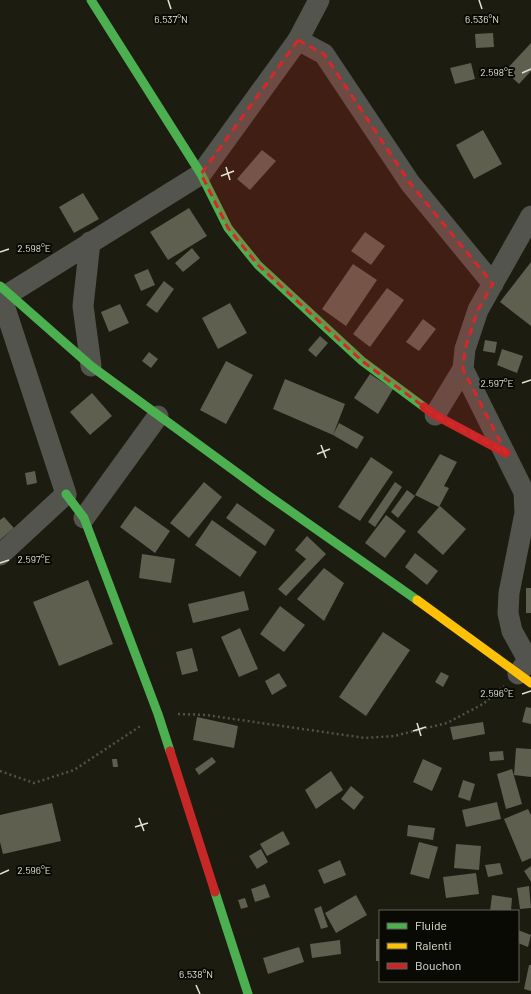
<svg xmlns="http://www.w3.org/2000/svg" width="531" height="994" viewBox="0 0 531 994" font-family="Barlow,sans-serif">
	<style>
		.building { fill: #5e5f4f }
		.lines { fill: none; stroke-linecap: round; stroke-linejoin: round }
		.path { stroke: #52524c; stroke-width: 2.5; stroke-dasharray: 2 3; stroke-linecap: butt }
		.street { stroke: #53544d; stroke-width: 21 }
		.fast { stroke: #4caf50; stroke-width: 9 }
		.slow { stroke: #ffc107; stroke-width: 9 }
		.jam { stroke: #c62828; stroke-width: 9 }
		.marked { fill: #d62828; fill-opacity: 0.2; stroke: #d62828; stroke-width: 3; stroke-dasharray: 8 5; stroke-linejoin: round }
		.ticks { fill: none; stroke: #e2e3d5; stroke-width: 1.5 }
		.ticks-label { font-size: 10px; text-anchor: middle; fill: #e2e3d5; stroke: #090a03; stroke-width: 4; stroke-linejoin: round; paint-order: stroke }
	</style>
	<rect width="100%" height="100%" fill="#1c1c10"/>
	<g class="building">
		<polygon points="493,33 494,47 476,48 475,34"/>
		<polygon points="531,43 531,71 519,84 505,71"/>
		<polygon points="471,63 475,79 455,84 450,68"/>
		<polygon points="483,130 502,164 474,179 456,145"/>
		<polygon points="262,150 276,161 250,190 237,179"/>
		<polygon points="83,193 99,219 74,233 59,207"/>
		<polygon points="189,208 207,236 168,260 150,232"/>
		<polygon points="365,232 385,246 371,265 351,251"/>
		<polygon points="192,248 200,258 183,272 175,263"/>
		<polygon points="531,262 531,326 500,302"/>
		<polygon points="353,264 377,280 346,326 322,309"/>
		<polygon points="148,269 155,285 141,291 134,275"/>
		<polygon points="164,281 174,289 157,313 146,305"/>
		<polygon points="387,288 404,300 370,347 353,334"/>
		<polygon points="230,303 247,333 218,349 202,318"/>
		<polygon points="120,304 129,323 109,332 101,312"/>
		<polygon points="423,319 436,329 419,351 406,342"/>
		<polygon points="320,336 328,343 316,357 308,350"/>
		<polygon points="485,340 497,342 495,353 483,351"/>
		<polygon points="502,349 523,356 517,373 497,365"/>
		<polygon points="149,352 158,359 151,368 142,361"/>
		<polygon points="226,361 253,375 226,424 200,410"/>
		<polygon points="370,374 393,389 378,414 354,398"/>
		<polygon points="285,379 345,404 333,435 339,423 364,437 357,449 333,435 273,409"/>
		<polygon points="92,393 112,416 90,435 70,412"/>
		<polygon points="440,454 457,462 444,486 449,488 439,507 440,506 466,529 443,555 417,532 439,507 415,495"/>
		<polygon points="371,457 393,472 360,521 338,507"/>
		<polygon points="35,471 37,483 27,485 25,473"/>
		<polygon points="204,482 222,497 189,538 170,523"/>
		<polygon points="395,482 402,487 375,527 368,522"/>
		<polygon points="407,490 415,496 398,518 391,512"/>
		<polygon points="237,503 275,530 265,546 226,518"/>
		<polygon points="135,506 170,531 155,553 120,527"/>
		<polygon points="386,515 406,531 385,558 365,543"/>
		<polygon points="4,517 14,528 0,540 0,520"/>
		<polygon points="212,520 257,552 240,577 195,545"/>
		<polygon points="307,536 326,554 286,596 278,589 306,559 295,550"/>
		<polygon points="415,553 438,571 427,585 405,567"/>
		<polygon points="142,554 175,559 171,583 139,578"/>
		<polygon points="324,568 344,583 324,621 297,599"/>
		<polygon points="88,580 113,644 59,666 33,602"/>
		<rect x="526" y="588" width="5" height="25"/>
		<polygon points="244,591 249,610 193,623 188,604"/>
		<polygon points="280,606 305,625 284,652 260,634"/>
		<polygon points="240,628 258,669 239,677 221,637"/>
		<polygon points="383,632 410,650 366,716 339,697"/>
		<polygon points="192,648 198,671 182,675 176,652"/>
		<polygon points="441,672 449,676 443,687 435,682"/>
		<polygon points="279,673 287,686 272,695 265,681"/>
		<polygon points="526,707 531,708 531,724 522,722"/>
		<polygon points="197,717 238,726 234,748 193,740"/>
		<polygon points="483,722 485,734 453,740 450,727"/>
		<polygon points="516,748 531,749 531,777 514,775"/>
		<polygon points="503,751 504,760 490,761 489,752"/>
		<polygon points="212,757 216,762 199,775 195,769"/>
		<polygon points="112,759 117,759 118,767 113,767"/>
		<polygon points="423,759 442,768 432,791 413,782"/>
		<polygon points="512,769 522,804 506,809 497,774"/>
		<polygon points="331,771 343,790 316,809 305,790"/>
		<polygon points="463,780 475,784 470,801 458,797"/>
		<polygon points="351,786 364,797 354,810 341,799"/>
		<polygon points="497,802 501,819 466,827 462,810"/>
		<polygon points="52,803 61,841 3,854 0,842 0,815"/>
		<polygon points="528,809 531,815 531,858 522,862 504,819"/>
		<polygon points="408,825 435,828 433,840 407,836"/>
		<polygon points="283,831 290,844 267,856 260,844"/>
		<polygon points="419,842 438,847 429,879 410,874"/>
		<polygon points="456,844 481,846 479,870 454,868"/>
		<polygon points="261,849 268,862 257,869 249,856"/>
		<polygon points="340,860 346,875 324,884 318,870"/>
		<polygon points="500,863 503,874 488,877 485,865"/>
		<polygon points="531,866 531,882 524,871"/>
		<polygon points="476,873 479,894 446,898 443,877"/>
		<polygon points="265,884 270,897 255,902 251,889"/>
		<polygon points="529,886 531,908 520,909 517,888"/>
		<polygon points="356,895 367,915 336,933 325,913"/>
		<polygon points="492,895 512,898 511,911 490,911"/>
		<polygon points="245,898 248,907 241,909 238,900"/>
		<polygon points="321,906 328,927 321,929 314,909"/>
		<polygon points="518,930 531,935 528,947 518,943"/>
		<rect x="376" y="939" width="4" height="22"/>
		<polygon points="340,940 341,954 312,958 310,944"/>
		<polygon points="299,947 304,962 268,974 263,958"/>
		<polygon points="529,965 531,965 531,991 524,989"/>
	</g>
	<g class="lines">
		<g class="path">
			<polyline points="178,714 206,715 365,738 394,736 447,723 483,704 504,686"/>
			<polyline points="0,771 34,783 74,770 142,725"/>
		</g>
		<g class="street">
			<polyline points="298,40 324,54 410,183 493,284"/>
			<polyline points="90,242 83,306 91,366"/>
			<polyline points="0,293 66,494 0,555"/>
			<polyline points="10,293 201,174 298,40 319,0"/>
			<polyline points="435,415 463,369"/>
			<polyline points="84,518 158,416"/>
			<polyline points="518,674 528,660 512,631 508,613 509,593 525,513 524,492 463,369 465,349 478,310 531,216"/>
		</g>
		<g class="fast">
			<polyline points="91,0 201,174 228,228 258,265 362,361 424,407"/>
			<polyline points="0,286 91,366 266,494 417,600"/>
			<polyline points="66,494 84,518 158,714 170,751"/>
			<polyline points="215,892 248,994"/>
		</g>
		<polyline class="slow" points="417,600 531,683"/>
		<g class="jam">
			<polyline points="424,407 435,415 506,453"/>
			<polyline points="170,751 215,892"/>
		</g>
	</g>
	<path class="marked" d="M298,40L324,54L410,183L493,284L478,310L465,349L463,369L506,453L435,415L362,361L258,265L228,228L201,174Z"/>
	<path class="ticks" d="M168,0L171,9M479,0L482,9M522,73L531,69M226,167L230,180M221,176L234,171M0,252L9,249M522,383L531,380M321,445L326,458M317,454L330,449M0,563L9,560M522,694L531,691M417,723L421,736M413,731L426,727M139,818L144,831M135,827L148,823M0,874L9,870M196,985L200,994"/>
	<g class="ticks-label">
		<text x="171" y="23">6.537°N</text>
		<text x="482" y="23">6.536°N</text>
		<text x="497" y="76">2.598°E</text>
		<text x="34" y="252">2.598°E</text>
		<text x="497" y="387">2.597°E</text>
		<text x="34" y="563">2.597°E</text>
		<text x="497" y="697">2.596°E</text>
		<text x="34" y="874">2.596°E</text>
		<text x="196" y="978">6.538°N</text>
	</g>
	<rect x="379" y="910" width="140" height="72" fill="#090a03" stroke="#606157"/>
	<rect x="387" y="923" width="20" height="6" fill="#4caf50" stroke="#606157"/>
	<text x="415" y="930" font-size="12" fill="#e2e3d5">Fluide</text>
	<rect x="387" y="943" width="20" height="6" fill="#ffc107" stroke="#606157"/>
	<text x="415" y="950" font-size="12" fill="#e2e3d5">Ralenti</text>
	<rect x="387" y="963" width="20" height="6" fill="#c62828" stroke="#606157"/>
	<text x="415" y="970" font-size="12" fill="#e2e3d5">Bouchon</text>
</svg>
